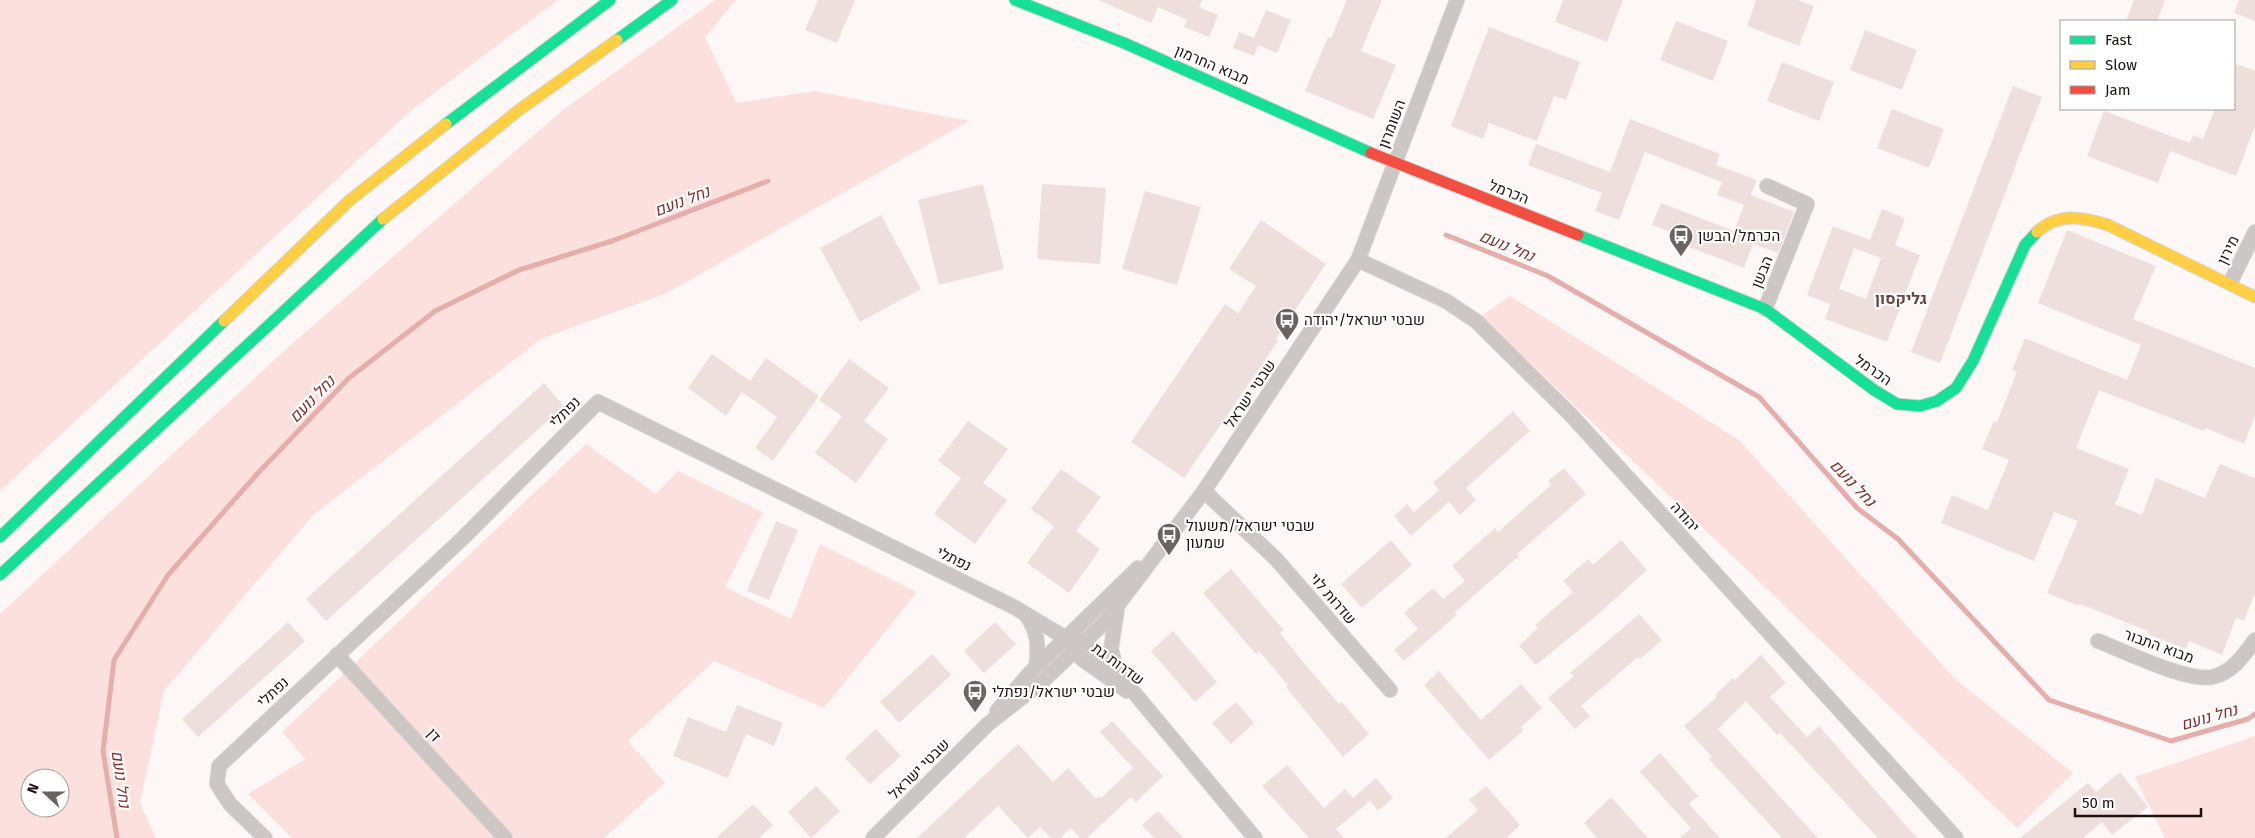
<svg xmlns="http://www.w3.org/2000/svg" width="2255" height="838" viewBox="0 0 2255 838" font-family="'Fira Sans',Heebo,sans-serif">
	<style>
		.green { fill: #fce0dd; fill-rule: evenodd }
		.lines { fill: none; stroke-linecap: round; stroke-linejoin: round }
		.stream { stroke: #e6aeaa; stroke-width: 5 }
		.building { fill: #eedfdd; fill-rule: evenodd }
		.street-casing { stroke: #d8d4d3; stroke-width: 16 }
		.fast-casing { stroke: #d8d4d3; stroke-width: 13 }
		.slow-casing { stroke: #d8d4d3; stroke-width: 13 }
		.jam-casing { stroke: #d8d4d3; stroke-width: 13 }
		.street { stroke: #ccc6c5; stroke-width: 14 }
		.fast { stroke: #16e098; stroke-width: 11 }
		.slow { stroke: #ffcf43; stroke-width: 11 }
		.jam { stroke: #f24e42; stroke-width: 11 }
		.labels { text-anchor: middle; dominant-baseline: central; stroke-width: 4.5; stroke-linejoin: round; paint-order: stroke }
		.street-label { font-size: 15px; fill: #1e110f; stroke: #fff }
		.poi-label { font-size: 15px; fill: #1e110f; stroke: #fff; text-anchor: start }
		.water-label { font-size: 16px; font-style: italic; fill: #872c2a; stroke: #fff }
		.neighbourhood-label { font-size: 16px; font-weight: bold; fill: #664542; stroke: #fff }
	</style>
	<rect width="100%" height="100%" fill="#fdf8f7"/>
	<g class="green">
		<polygon points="0,0 558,0 413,109 0,491"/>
		<path d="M715,0H736L705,37L736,103L815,91L969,121L667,293L541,339L313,515L164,691L140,803L156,838H0V614L286,349L563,110ZM30,778H60V808H30Z"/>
		<polygon points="1510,296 1739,440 1955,679 2073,773 2017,828 1481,316"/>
		<polygon points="586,444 656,494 678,471 763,512 725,587 791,619 820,544 917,592 824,708 714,661 628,741 665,783 604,838 292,838 248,794 305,759 282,732"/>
		<polygon points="2255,736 2255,838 2165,838 2135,777"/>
	</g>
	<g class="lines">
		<g class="stream">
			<polyline points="1446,235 1548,276 1759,397 1857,508 1898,539 2049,700 2171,741 2248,719 2255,714"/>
			<polyline points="117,838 103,751 114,660 168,575 257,474 349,378 435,311 519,270 612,241 768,181"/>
		</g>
	</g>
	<g class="building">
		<polygon points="818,0 855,0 837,43 805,30"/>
		<polygon points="1098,0 1202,0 1199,7 1218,15 1209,37 1184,27 1187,20 1158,7 1151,23"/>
		<polygon points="1347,0 1382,0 1361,51 1396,65 1373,119 1305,91 1328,37 1331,38"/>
		<polygon points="1563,0 1623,0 1607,42 1555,22"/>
		<polygon points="1756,0 1798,0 1814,6 1799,46 1747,26"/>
		<polygon points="2134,0 2165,0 2157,21 2126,21"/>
		<polygon points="2239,0 2255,0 2255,21 2234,13"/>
		<polygon points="1266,10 1291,20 1277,53 1258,45 1254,56 1233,48 1239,32 1254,38"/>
		<polygon points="1676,21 1728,41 1713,81 1660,60"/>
		<polygon points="1489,27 1580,62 1566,100 1554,96 1537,141 1489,123 1483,139 1451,126"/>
		<polygon points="1865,30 1917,50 1902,90 1850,70"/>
		<polygon points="1782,62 1834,82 1819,121 1767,101"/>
		<polygon points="2234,63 2255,71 2255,126 2236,176 2170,151 2158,183 2087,156 2104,111 2190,143 2193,135 2203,139 2215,109 2234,109"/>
		<polygon points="2013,86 2042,97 1940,363 1911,352"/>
		<polygon points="1892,109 1944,129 1929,168 1877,148"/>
		<polygon points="1630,119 1720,154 1716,165 1757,180 1751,195 1794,212 1778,253 1753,244 1744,268 1684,245 1687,238 1652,225 1661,203 1734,231 1744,205 1717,195 1722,182 1645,152 1619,220 1595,211 1602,193 1528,165 1536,144 1610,172"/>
		<polygon points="983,184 1004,269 939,285 918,200"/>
		<polygon points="1042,184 1106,188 1100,264 1037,259"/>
		<polygon points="1145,191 1201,207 1177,285 1122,269"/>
		<path d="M1882,209L1905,218L1895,245L1920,255L1887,342L1825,319L1830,304L1807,295L1833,226L1870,240ZM1854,248L1881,258L1866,299L1839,289Z"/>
		<polygon points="881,215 921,289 860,322 820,248"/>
		<polygon points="1261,220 1326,264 1276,339 1278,341 1184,478 1131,442 1225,304 1238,313 1256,286 1229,269"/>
		<polygon points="2067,230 2156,266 2133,319 2255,368 2255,415 2244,444 2205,428 2204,431 2099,390 2076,448 2129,469 2115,504 2142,515 2156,478 2205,498 2220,464 2255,478 2255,593 2244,621 2236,618 2222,655 2189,641 2186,649 2147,634 2148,631 2080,604 2079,606 2047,593 2078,521 2054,512 2034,561 1941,523 1952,495 1988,510 2009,460 1982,449 1994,421 1997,422 2017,372 2012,370 2025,338 2127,380 2141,345 2038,303"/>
		<polygon points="712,354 750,381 766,358 819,396 773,461 755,448 777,417 742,392 726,416 688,388"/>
		<polygon points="849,359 889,388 864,421 888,439 856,483 815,453 842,416 819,400"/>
		<polygon points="544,383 564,406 326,621 306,599"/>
		<polygon points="1513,411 1530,431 1466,488 1476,500 1460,515 1449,502 1411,536 1394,516 1407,504 1414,512 1439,490 1433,483"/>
		<polygon points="968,421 1008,449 983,483 1007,500 975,544 934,514 961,478 938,461"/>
		<polygon points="1564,468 1586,494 1517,554 1519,556 1454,613 1457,615 1404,661 1394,650 1418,629 1404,613 1433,588 1443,599 1465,581 1452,566 1495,528 1498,532 1551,485 1548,481"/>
		<polygon points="1061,469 1101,497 1076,531 1100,549 1069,593 1027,563 1054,526 1031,509"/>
		<polygon points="776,521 798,530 769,600 747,591"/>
		<polygon points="1391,540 1412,565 1362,608 1341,584"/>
		<polygon points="1621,540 1647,570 1595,617 1536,665 1519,646 1538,628 1535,625 1573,592 1563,581 1588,559 1593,565"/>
		<polygon points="1231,569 1284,630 1280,633 1304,663 1339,704 1342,702 1369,734 1343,757 1286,687 1288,685 1259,651 1256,654 1203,593"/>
		<polygon points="1639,614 1662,640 1640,659 1638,657 1581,706 1590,716 1575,729 1548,698 1574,676 1570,673"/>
		<polygon points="288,622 305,641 198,737 182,719"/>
		<polygon points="995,622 1016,644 984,673 964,651"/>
		<polygon points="1173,631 1217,682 1195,702 1151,651"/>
		<polygon points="932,654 951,675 899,723 880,702"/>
		<polygon points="1761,655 1786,683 1770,697 1807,737 1819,726 1917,838 1878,838 1780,733 1777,735 1746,701 1718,729 1818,838 1782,838 1709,759 1712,757 1684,726 1717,697 1715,695 1733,678 1735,680"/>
		<polygon points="1439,671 1481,720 1521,684 1542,708 1521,727 1523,731 1489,760 1424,685"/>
		<polygon points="1236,702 1254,723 1231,744 1212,723"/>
		<polygon points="737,705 783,723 774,746 746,734 728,778 673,756 688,717 726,732"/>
		<polygon points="1112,721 1163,776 1136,802 1131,797 1087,838 1080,838 1071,828 1060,838 1051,838 1040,827 1028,838 998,806 964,838 917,838 1018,744 1053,782 1068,768 1096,799 1099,796 1101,798 1133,768 1100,732"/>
		<polygon points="876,729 901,756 870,784 845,758"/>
		<polygon points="1660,753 1698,796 1689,804 1720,838 1680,838 1691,828 1640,772"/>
		<polygon points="1287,765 1324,808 1345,789 1353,798 1376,778 1393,798 1378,811 1370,801 1336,829 1344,838 1309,838 1262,786"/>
		<polygon points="2120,772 2148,807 2112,835 2102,822 2083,838 2020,838 2088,783 2096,792"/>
		<polygon points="816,786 840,811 811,838 788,812"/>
		<polygon points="1486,786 1520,825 1506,838 1446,838 1478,810 1469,800"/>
		<polygon points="1611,797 1637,826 1648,838 1597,838 1584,823"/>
		<polygon points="753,804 773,825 759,838 716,838"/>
		<polygon points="1158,811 1183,838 1154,838 1142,825"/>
	</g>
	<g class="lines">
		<defs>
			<g id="street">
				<polyline points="1358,260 1446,301 1476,321 1570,414 1956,838"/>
				<polyline points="2230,283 2255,232"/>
				<polyline points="1765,309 1807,204 1767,186"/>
				<polyline points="1204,491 1276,559 1390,690"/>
				<path d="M1026,615C1038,630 1039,649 1036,667"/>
				<path d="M2098,641C2124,651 2187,682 2212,677C2232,673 2244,655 2255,640"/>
				<polyline points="1070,645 1082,659 1127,691"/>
				<polyline points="337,655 505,838"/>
				<polyline points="1116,669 1111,649 1117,609"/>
				<polyline points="997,711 1029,674 1138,568"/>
				<polyline points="265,838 230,804 217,784 219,766 463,538 598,402 1014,607 1066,638 1085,642 1107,660 1255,838"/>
				<polyline points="873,838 988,724 1043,681 1105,622 1204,491 1358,260 1457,0"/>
			</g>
			<g id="fast">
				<polyline points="1015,0 1124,43 1371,153"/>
				<polyline points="617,40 672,0"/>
				<polyline points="446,124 610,0"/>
				<polyline points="1578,235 1765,309 1874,390 1897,404 1920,406 1937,401 1956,388 1973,361 2025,245 2037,232"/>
				<polyline points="0,537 224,321"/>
				<polyline points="0,575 383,219"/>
			</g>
			<g id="slow">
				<polyline points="383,219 519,110 617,40"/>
				<path d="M2037,232C2059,212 2082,217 2108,225L2255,297"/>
				<polyline points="224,321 350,200 446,124"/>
			</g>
			<polyline id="jam" points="1371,153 1578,235"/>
		</defs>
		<use href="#street" class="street-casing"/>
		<use href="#fast" class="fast-casing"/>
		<use href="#slow" class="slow-casing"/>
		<use href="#jam" class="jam-casing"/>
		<use href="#street" class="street"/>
		<use href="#fast" class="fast"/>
		<use href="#slow" class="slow"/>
		<use href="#jam" class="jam"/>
	</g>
	<defs>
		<symbol id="bus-pin" viewBox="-11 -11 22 30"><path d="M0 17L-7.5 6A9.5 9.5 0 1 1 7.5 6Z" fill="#6c6260" stroke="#fff"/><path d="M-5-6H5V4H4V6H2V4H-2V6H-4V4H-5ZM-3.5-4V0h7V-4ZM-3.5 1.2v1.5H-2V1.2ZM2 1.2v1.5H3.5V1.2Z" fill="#fff"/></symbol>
	</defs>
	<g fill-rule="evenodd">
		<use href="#bus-pin" x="1667" y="222" width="28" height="38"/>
		<use href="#bus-pin" x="1273" y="306" width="28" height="38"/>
		<use href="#bus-pin" x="1155" y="521" width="28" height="38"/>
		<use href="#bus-pin" x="961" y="678" width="28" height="38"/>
	</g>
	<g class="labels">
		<g class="street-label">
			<text transform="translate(1212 65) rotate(23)">מבוא החרמון</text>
			<text transform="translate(1392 124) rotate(-69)">השומרון</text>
			<text transform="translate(1509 192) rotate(21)">הכרמל</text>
			<text transform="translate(2228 250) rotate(-64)">מירון</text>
			<text transform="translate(1762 272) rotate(-68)">הבשן</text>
			<text transform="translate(1873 370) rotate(35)">הכרמל</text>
			<text transform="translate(1250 394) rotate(-56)">שבטי ישראל</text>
			<text transform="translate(565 412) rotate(-45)">נפתלי</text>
			<text transform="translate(1685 517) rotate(48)">יהודה</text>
			<text transform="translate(954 559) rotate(26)">נפתלי</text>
			<text transform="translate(1333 599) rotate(49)">שדרות לוי</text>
			<text transform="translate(2159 646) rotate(20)">מבוא התבור</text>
			<text transform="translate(1118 664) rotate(36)">שדרות גת</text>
			<text transform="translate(273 692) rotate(-43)">נפתלי</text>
			<text transform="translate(434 735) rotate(48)">דן</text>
			<text transform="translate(919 769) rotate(-45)">שבטי ישראל</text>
		</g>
		<g class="poi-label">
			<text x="1698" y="236">הכרמל/הבשן</text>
			<text x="1304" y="320">שבטי ישראל/יהודה</text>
			<text x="1186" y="526">שבטי ישראל/משעול<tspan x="1186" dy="17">שמעון</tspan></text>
			<text x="992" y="692">שבטי ישראל/נפתלי</text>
		</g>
		<g class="water-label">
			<text transform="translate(682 201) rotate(-21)">נחל נועם</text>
			<text transform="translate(1507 246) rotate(22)">נחל נועם</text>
			<text transform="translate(312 399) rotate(-46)">נחל נועם</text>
			<text transform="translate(1853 483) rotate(46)">נחל נועם</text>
			<text transform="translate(2209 717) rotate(-16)">נחל נועם</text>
			<text transform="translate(121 779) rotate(82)">נחל נועם</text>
		</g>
		<g class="neighbourhood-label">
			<text x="1901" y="298">גליקסון</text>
		</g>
	</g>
	<rect x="2060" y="20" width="175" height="90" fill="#ffffff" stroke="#a5a09f"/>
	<rect x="2070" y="36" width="25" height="8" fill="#16e098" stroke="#a5a09f"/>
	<text x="2105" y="45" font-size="15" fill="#1e110f">Fast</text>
	<rect x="2070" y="61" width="25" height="8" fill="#ffcf43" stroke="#a5a09f"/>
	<text x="2105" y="70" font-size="15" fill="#1e110f">Slow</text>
	<rect x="2070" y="86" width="25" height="8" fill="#f24e42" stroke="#a5a09f"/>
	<text x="2105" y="95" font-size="15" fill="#1e110f">Jam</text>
	<g transform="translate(45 793) rotate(291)"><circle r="24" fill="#ffffff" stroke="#a5a09f"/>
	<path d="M0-4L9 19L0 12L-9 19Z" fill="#6c6260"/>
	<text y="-8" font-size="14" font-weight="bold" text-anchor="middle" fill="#1e110f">N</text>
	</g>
	<path d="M2075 808v8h126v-8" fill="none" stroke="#1e110f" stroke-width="2.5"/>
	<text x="2082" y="808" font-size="15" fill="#1e110f" stroke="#ffffff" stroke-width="4" paint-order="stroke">50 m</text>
</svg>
